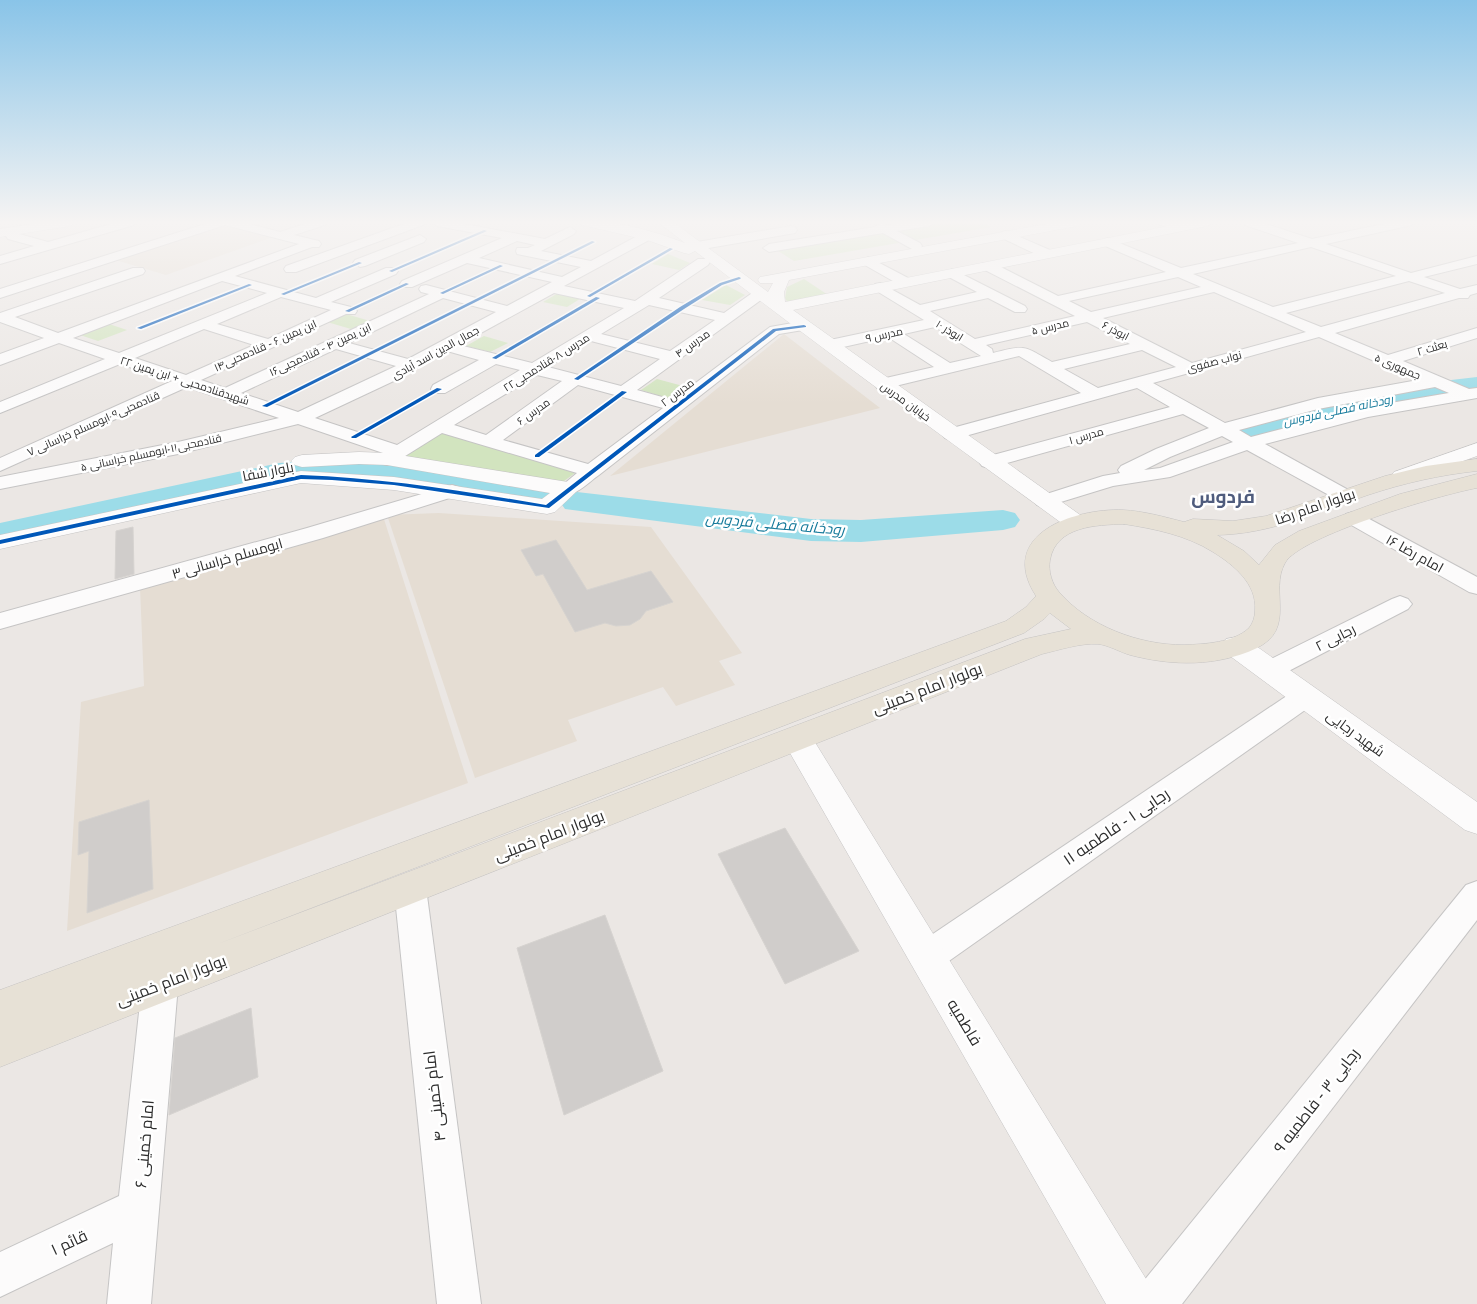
<svg xmlns="http://www.w3.org/2000/svg" width="1477" height="1304" viewBox="0 0 1477 1304" font-family="'Noto Sans',Cairo,sans-serif">
	<style>
		.education { fill: #e5ddd3 }
		.green { fill: #d2e4bf }
		.lines { fill: none; stroke-linecap: round; stroke-linejoin: round }
		.river { fill: #9cdce8; fill-rule: evenodd }
		.building { fill: #d0cdcb; stroke: #d6d3d0 }
		.street-casing { stroke: #c5c4c4; stroke-width: 2 }
		.secondary-casing { stroke: #c5c4c4; stroke-width: 1 }
		.primary-casing { stroke: #c6c4c3; stroke-width: 1 }
		.street { fill: #fcfbfb; fill-rule: evenodd }
		.secondary { fill: #fcfbfb; fill-rule: evenodd }
		.primary { fill: #e7e1d6; fill-rule: evenodd }
		.cycleway-casing { stroke: #fff; stroke-width: 3 }
		.cycleway { fill: #0057b8; fill-rule: evenodd }
		.labels { text-anchor: middle; dominant-baseline: central; stroke-width: 5; stroke-linejoin: round; paint-order: stroke }
		.far-street-label { font-size: 11px; fill: #2d2d2d; stroke: #fff }
		.far-water-label { font-size: 12px; font-style: italic; fill: #14799a; stroke: #fff }
		.street-label { font-size: 14px; fill: #2d2d2d; stroke: #fff }
		.water-label { font-size: 15px; font-style: italic; fill: #14799a; stroke: #fff }
		.near-street-label { font-size: 16px; fill: #2d2d2d; stroke: #fff }
		.district-label { font-size: 19px; font-weight: bold; fill: #4f5c7d; stroke: #fff }
	</style>
	<rect width="100%" height="100%" fill="#ebe7e4"/>
	<g class="education">
		<polygon points="221,224 273,237 166,275 112,259"/>
		<polygon points="784,334 880,408 610,476"/>
		<polygon points="439,513 651,527 742,653 719,661 735,685 676,706 663,687 568,720 577,741 475,778 387,515"/>
		<polygon points="383,516 468,783 67,931 81,702 144,686 140,587"/>
	</g>
	<g class="green">
		<polygon points="936,222 980,222 991,227 794,261 775,249"/>
		<polygon points="668,254 690,263 679,270 652,264"/>
		<polygon points="804,279 828,295 788,303 785,298 787,287"/>
		<polygon points="726,285 745,295 730,305 702,300"/>
		<polygon points="560,292 583,297 567,307 543,302"/>
		<polygon points="346,314 370,321 351,329 327,322"/>
		<polygon points="106,323 127,330 98,341 77,334"/>
		<polygon points="484,336 508,343 490,352 466,346"/>
		<polygon points="657,379 683,386 667,398 641,390"/>
		<polygon points="439,432 575,473 560,484 402,456"/>
	</g>
	<g class="lines">
		<g class="river">
			<polygon points="1477,377 1477,393 1461,394 1452,392 1449,396 1439,398 1352,414 1237,442 1226,439 1222,433 1226,427 1352,396 1439,382 1448,384 1451,380"/>
			<path d="M320,460L384,463L537,485L549,488L554,495L549,502L537,505C450,492 367,476 279,483L7,543L0,541V523L279,463Z"/>
			<polygon points="577,492 811,519 861,520 1003,510 1015,513 1020,520 1015,527 1003,530 861,542 811,541 565,509 560,502 565,495"/>
		</g>
	</g>
	<g class="building">
		<polygon points="133,527 134,574 115,579 116,531"/>
		<polygon points="556,540 587,590 651,571 673,602 646,611 640,619 630,625 616,626 605,623 575,632 543,574 536,576 521,550"/>
		<polygon points="149,800 153,889 87,913 89,851 78,855 79,822"/>
		<polygon points="785,828 859,951 785,984 718,854"/>
		<polygon points="605,915 663,1071 564,1115 517,948"/>
		<polygon points="251,1008 258,1077 169,1115 175,1038"/>
	</g>
	<g class="lines">
		<defs>
			<g id="street">
				<polygon points="118,222 136,222 134,225 0,264 0,256 34,246 8,239 6,236 8,233 12,232 48,242"/>
				<path d="M211,222H241L280,232L310,222H327L325,225L294,235L319,241L321,244L319,247H312L235,276L316,298L386,268H396L398,271L396,274L331,302L355,308L357,311L355,314H346L201,380L225,388L429,294L421,292L419,289L421,286L426,285L507,306L552,282L467,263L412,287H402L400,284L402,281L502,238L437,226L431,222H454L545,239L570,227L576,231L574,234L541,251L591,261L641,234H649L651,237L649,240L564,286L635,301L698,259H708L710,262L708,265L659,298L724,313L755,291H765L767,294L765,297L637,390L673,400L770,327L804,321L809,323L812,326L809,329L779,334L599,475C587,483 577,497 561,493L558,489L577,473L442,433L394,463L387,465L380,463L377,459L383,453L298,424L178,454L0,489V477L178,442L279,418L187,387L0,471V458L172,381L120,364L0,413V402L105,359L59,343L0,365V354L44,338L0,322V313L133,268H143L145,271L143,274L15,317L58,333L299,244L225,225L0,298V289ZM517,241L535,245L528,248H517L516,251L517,254L581,267L562,277L479,258ZM222,281L267,293L119,353L73,338ZM554,293L624,308L532,363L459,345ZM281,297L331,310L268,339L217,324ZM443,298L496,312L408,359L349,343ZM649,305L715,320L670,351L601,334ZM204,329L254,345L186,375L135,358ZM591,341L660,359L621,386L548,367ZM336,349L396,366L298,412L241,393ZM447,351L479,360L433,385L431,389L433,393H445L496,364L520,370L397,445L315,418L398,379ZM537,375L562,381L486,435L454,425ZM578,385L663,408L588,464L503,440Z"/>
				<polygon points="409,222 425,222 423,225 296,272 286,272 284,269 286,266"/>
				<polygon points="909,222 935,222 929,226 897,231 920,243 922,246 920,249 912,249 883,233 769,252 763,248 769,244 875,227 881,223 887,225"/>
				<polygon points="1158,222 1175,222 1185,227 1179,231 1160,225"/>
				<path d="M1243,222H1260L1312,239L1393,222H1414L1412,225L1326,244L1411,273L1477,256V264L1424,277L1460,289L1477,285V293L1470,295L1468,298H1459L1335,333L1388,355L1477,328V338L1403,361L1469,389L1477,388V398L1368,417L1265,444L1352,492L1355,496L1352,500L1345,502L1338,500L1247,450L1170,477L1113,486L1051,505L1044,507L1037,505L1034,501L1037,497L1103,476L1120,473L1118,470L1121,466L1156,449L1209,428L1183,414L989,468L982,466L979,462L982,458L1170,407L1137,388L951,440L945,438L942,434L945,430L1081,393L1019,356L883,389L877,388L875,384L877,380L934,367L888,337L830,350L824,348L822,345L824,342L830,340L924,320L875,290L873,287L875,284L880,283L920,305L977,292L947,276L945,273L952,269L1025,306L1027,309L1025,312H1015L988,298L930,311L975,339L1075,316L983,269L981,266L983,263H993L1058,296L1166,272L1103,245L1101,242L1107,238L1181,268L1298,243L1245,225ZM1311,247L1396,276L1273,307L1193,274ZM1178,277L1201,287L1091,312L1069,301ZM1409,281L1445,293L1321,327L1286,313ZM1214,292L1306,332L1192,363L1103,318ZM1087,322L1130,344L1052,362C1022,345 1026,345 993,353L992,349L986,345ZM935,327L981,356L950,363L904,334ZM1319,337L1418,380L1318,398L1225,423L1153,383ZM1142,350L1176,367L1098,388L1064,369ZM1435,387L1449,393L1367,407L1251,437L1239,430L1318,409ZM1222,436L1233,442L1160,468L1144,470L1170,457Z"/>
				<polygon points="791,226 795,227 797,230 795,233 697,250 691,246 697,242"/>
				<polygon points="1006,231 1052,251 1053,254 1047,258 1042,257 1002,238 1000,235 1002,232"/>
				<polygon points="420,235 426,239 424,242 365,266 360,267 353,263 355,260"/>
				<polygon points="868,257 910,279 912,282 905,286 900,285 863,264 861,261"/>
				<polygon points="452,485 459,487 462,491 459,495 323,538 0,629 0,613 307,528"/>
				<polygon points="1353,512 1360,514 1477,577 1477,594 1469,592 1346,522 1343,518 1346,514"/>
				<polygon points="1400,596 1408,599 1412,604 1408,609 1279,676 1270,679 1261,676 1257,670 1261,664 1392,599"/>
				<polygon points="1306,687 1315,689 1319,696 1315,703 939,968 927,973 915,968 910,957 915,946 1297,689"/>
				<polygon points="410,874 421,878 426,888 481,1304 437,1304 394,888 399,878"/>
				<polygon points="1477,881 1477,920 1182,1304 1132,1304 1138,1288 1466,885"/>
				<polygon points="160,968 172,973 178,985 151,1304 107,1304 113,1243 0,1297 0,1252 119,1196 142,985 148,973"/>
			</g>
			<g id="secondary">
				<polygon points="47,222 77,222 70,226 0,237 0,229"/>
				<path d="M580,222C614,219 653,231 685,243L658,222H673L768,292L773,283H760L758,280L760,277L1057,222H1084L1077,226L789,280L784,292L785,302L1189,222H1214L1207,226L793,310L1083,517L1087,522L1083,527L1075,529L1067,527C942,436 817,345 695,251L689,254L684,253L647,240L582,225Z"/>
				<polygon points="1477,443 1477,456 1402,483 1394,482 1391,477 1394,472"/>
				<polygon points="359,452 387,453 568,482 576,484 579,489 555,512 547,514 394,490 301,483 0,549 0,535 301,471 394,477 542,499 550,493 387,465 359,464 302,467 295,465 291,461 295,457 302,455"/>
				<polygon points="1236,637 1246,639 1477,802 1477,834 1465,830 1226,653 1222,646 1226,639"/>
				<polygon points="797,728 808,731 1151,1287 1159,1304 1106,1304 782,739 786,731"/>
			</g>
			<path id="primary" d="M1477,459V471C1440,475 1404,483 1368,495C1318,512 1271,534 1217,535L1244,551L1259,565L1275,545L1299,531L1400,494L1477,474V488C1443,494 1299,536 1285,563C1269,591 1297,628 1257,648C1217,667 1172,666 1130,655C1120,652 1108,645 1098,644C1080,643 1059,650 1042,654L0,1067V990L1006,621L1026,607L1036,596C996,534 1075,508 1123,510C1143,511 1165,517 1184,522L1193,519L1233,521L1266,516L1385,476L1426,466ZM1124,524C1155,529 1186,535 1213,552C1234,565 1257,584 1255,610C1255,617 1253,623 1249,628C1233,643 1205,644 1184,645C1139,645 1088,626 1059,592C1052,584 1048,571 1050,560C1056,526 1096,525 1124,524ZM1050,613L1071,629L1025,639L215,945L1024,633L1044,619Z"/>
		</defs>
		<use href="#street" class="street-casing"/>
		<use href="#secondary" class="secondary-casing"/>
		<use href="#primary" class="primary-casing"/>
		<use href="#street" class="street"/>
		<use href="#secondary" class="secondary"/>
		<use href="#primary" class="primary"/>
		<defs>
			<g id="cycleway">
				<polygon points="484,230 487,231 392,272 389,271"/>
				<polygon points="592,241 595,242 267,407 262,406"/>
				<polygon points="670,248 673,249 590,297 587,296"/>
				<polygon points="359,262 362,263 284,295 281,294"/>
				<polygon points="500,265 503,266 443,294 440,293"/>
				<polygon points="739,277 741,278 740,279 722,285 684,309 578,380 574,379 680,307 720,283"/>
				<polygon points="406,283 409,284 349,312 345,311"/>
				<polygon points="249,284 252,285 141,329 137,328"/>
				<polygon points="596,297 600,298 496,359 492,358"/>
				<path d="M804,325L806,326V327L776,331L549,508L394,485L332,480L301,479L0,544V540L301,475C384,478 464,491 546,505L773,329Z"/>
				<polygon points="437,388 442,389 356,438 352,438 351,437"/>
				<polygon points="622,391 627,392 539,457 535,457 535,455"/>
			</g>
		</defs>
		<use href="#cycleway" class="cycleway-casing"/>
		<use href="#cycleway" class="cycleway"/>
	</g>
	<linearGradient id="sky" x2="0" y2="1"><stop stop-color="#89c4e8"/><stop offset="0.55" stop-color="#f6f4f3"/><stop offset="1" stop-color="#f6f4f3" stop-opacity="0"/></linearGradient>
	<rect width="1477" height="404" fill="url(#sky)"/>
	<g class="labels">
		<g class="far-street-label">
			<text transform="translate(1050 326) rotate(-13)">مدرس ۵</text>
			<text transform="translate(950 330) rotate(31)">ابوذر ۱۰</text>
			<text transform="translate(1116 330) rotate(27)">ابوذر ۶</text>
			<text transform="translate(884 334) rotate(-12)">مدرس ۹</text>
			<text transform="translate(692 343) rotate(-35)">مدرس ۴</text>
			<text transform="translate(265 345) rotate(-24)">ابن یمین ۶ - قنادمحبی۱۴</text>
			<text transform="translate(1432 347) rotate(-17)">بعثت ۲</text>
			<text transform="translate(320 349) rotate(-25)">ابن یمین ۴ - قنادمجبی۱۶</text>
			<text transform="translate(435 352) rotate(-29)">جمال الدین اسد آبادی</text>
			<text transform="translate(1214 361) rotate(-15)">نواب صفوی</text>
			<text transform="translate(546 362) rotate(-32)">مدرس ۸-قنادمحبی۲۲</text>
			<text transform="translate(1398 366) rotate(23)">جمهوری ۵</text>
			<text transform="translate(185 380) rotate(18)">شهیدقنادمحبی + ابن یمین ۲۲</text>
			<text transform="translate(677 392) rotate(-37)">مدرس ۲</text>
			<text transform="translate(906 401) rotate(36)">خیابان مدرس</text>
			<text transform="translate(533 411) rotate(-35)">مدرس ۶</text>
			<text transform="translate(93 423) rotate(-24)">قنادمحبی۹-ابومسلم خراسانی ۷</text>
			<text transform="translate(1086 435) rotate(-16)">مدرس ۱</text>
			<text transform="translate(151 452) rotate(-12)">قنادمحبی۱۱-ابومسلم خراسانی ۵</text>
		</g>
		<g class="far-water-label">
			<text transform="translate(1338 410) rotate(-12)">رودخانه فصلی فردوس</text>
		</g>
		<g class="street-label">
			<text transform="translate(268 471) rotate(-11)">بلوار شفا</text>
			<text transform="translate(1315 506) rotate(-19)">بولوار امام رضا</text>
			<text transform="translate(1415 553) rotate(29)">امام رضا ۱۶</text>
			<text transform="translate(227 558) rotate(-16)">ابومسلم خراسانی ۳</text>
			<text transform="translate(1335 637) rotate(-27)">رجایی ۲</text>
			<text transform="translate(1356 733) rotate(36)">شهید رجایی</text>
		</g>
		<g class="water-label">
			<text transform="translate(775 523) rotate(5)">رودخانه فصلی فردوس</text>
		</g>
		<g class="near-street-label">
			<text transform="translate(927 688) rotate(-21)">بولوار امام خمینی</text>
			<text transform="translate(1116 826) rotate(-34)">رجایی ۱ - فاطمیه ۱۱</text>
			<text transform="translate(549 835) rotate(-21)">بولوار امام خمینی</text>
			<text transform="translate(171 980) rotate(-21)">بولوار امام خمینی</text>
			<text transform="translate(965 1022) rotate(59)">فاطمیه</text>
			<text transform="translate(434 1096) rotate(-97)">امام خمینی ۴</text>
			<text transform="translate(1316 1100) rotate(-52)">رجایی ۳ - فاطمیه ۹</text>
			<text transform="translate(144 1144) rotate(-85)">امام خمینی ۶</text>
			<text transform="translate(69 1242) rotate(-25)">قائم ۱</text>
		</g>
		<g class="district-label">
			<text x="1223" y="496">فردوس</text>
		</g>
	</g>
</svg>
